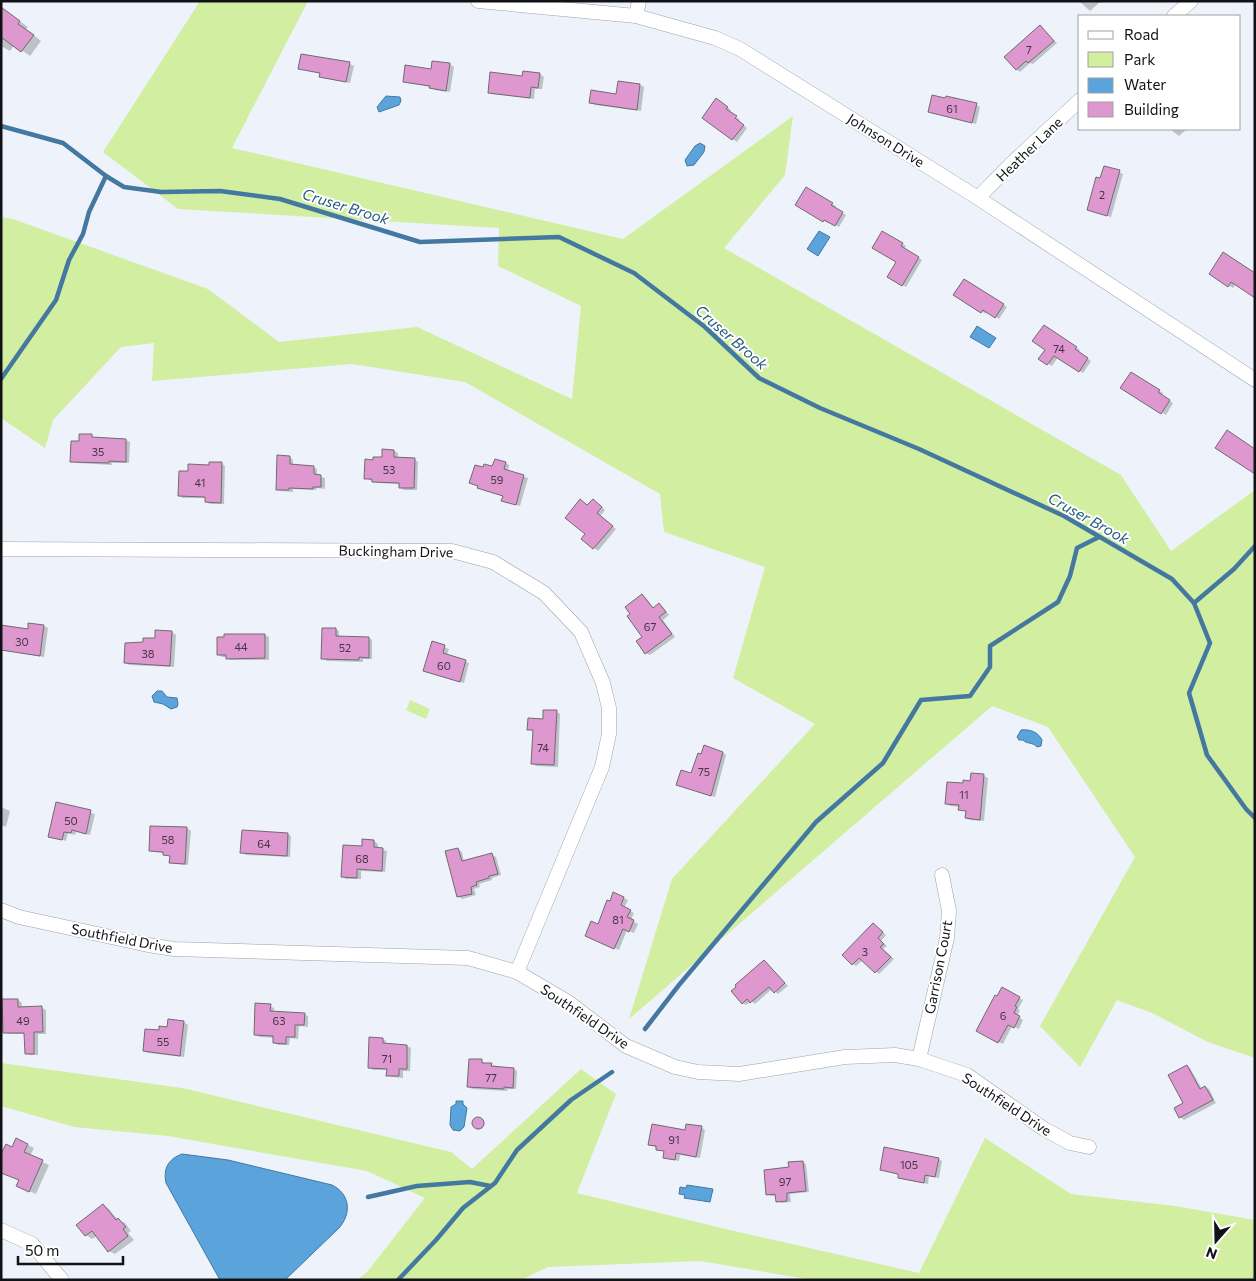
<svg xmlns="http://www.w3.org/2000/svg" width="1256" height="1281" viewBox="0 0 1256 1281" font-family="Commissioner,sans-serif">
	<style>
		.green { fill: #d1eea1 }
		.water { fill: #5aa4db; stroke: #4478a0 }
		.shadow { fill: #0003 }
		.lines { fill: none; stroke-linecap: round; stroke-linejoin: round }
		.stream { stroke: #4478a0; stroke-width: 4.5 }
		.building { fill: #de98cf; stroke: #716a6f }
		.street-casing { stroke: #9da2a9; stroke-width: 15 }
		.street { stroke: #fff; stroke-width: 14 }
		.labels { text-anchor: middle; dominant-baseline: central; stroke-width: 4; stroke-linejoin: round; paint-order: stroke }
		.number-label { font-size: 11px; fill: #443444 }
		.street-label { font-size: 14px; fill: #111215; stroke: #fff }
		.water-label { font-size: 15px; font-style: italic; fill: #265c81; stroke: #fff }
	</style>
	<rect width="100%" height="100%" fill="#eef3fb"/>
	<g class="green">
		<polygon points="200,1 308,1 232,148 623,239 793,116 785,175 724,248 1121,475 1171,551 1255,490 1255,1058 1208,1042 1152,1013 1117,1000 1080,1067 1040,1026 1135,857 1048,727 992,706 629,1019 672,879 815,724 733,678 765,567 664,532 660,494 465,382 352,364 152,381 154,343 121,347 53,420 45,448 1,418 1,217 13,219 208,289 279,342 417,327 572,399 581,306 498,266 499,228 178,209 103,152"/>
		<polygon points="410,700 430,709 426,719 406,710"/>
		<polygon points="1,1063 182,1088 451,1152 472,1169 581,1069 616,1094 577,1193 734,1231 919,1273 985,1138 1071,1194 1175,1206 1255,1220 1255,1280 812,1280 700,1261 548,1267 521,1280 357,1280 367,1272 425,1198 367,1171 168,1136 74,1127 1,1106"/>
	</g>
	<g class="water">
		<polygon points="386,96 400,97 401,101 399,105 379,112 377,107"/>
		<polygon points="700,143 705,146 704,152 694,165 687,166 685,160 695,146"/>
		<polygon points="819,231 830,237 818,256 807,249"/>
		<polygon points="977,326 996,338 989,348 970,337"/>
		<polygon points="157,691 162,691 167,697 177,698 178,704 177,707 171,709 163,704 154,702 152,696"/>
		<path d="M1021,730C1030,729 1038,732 1042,740L1041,746L1037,747C1033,742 1026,744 1023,740H1019L1017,737Z"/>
		<polygon points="456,1101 463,1101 463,1104 467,1108 464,1127 460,1131 453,1130 450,1125 451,1107 456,1104"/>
		<path d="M182,1154L228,1160L332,1185C350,1194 352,1213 339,1228L285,1280H220L166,1183C163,1169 168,1159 182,1154Z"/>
		<polygon points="687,1185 713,1189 710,1202 684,1198 685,1195 679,1194 680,1187 686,1188"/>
	</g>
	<g class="shadow">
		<polygon points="1079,1 1104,1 1102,3 1100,2 1090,11"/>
		<polygon points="4,10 28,27 26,29 41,41 30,56 14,45 10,51 1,46 1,11"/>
		<polygon points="1040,27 1057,43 1033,64 1030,63 1020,72 1016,69"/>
		<polygon points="302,55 350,64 354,66 350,83 324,78 320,76 321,74 299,68"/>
		<polygon points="433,62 450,64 454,67 450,92 435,90 431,87 408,83 404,81 432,70"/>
		<polygon points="540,74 544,77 542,89 535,89 534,99 493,94 489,92 524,77"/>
		<polygon points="619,82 640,85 644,87 641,111 595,105 591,102 617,95"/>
		<polygon points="720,102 731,110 729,112 740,120 738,121 747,128 737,142 703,118"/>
		<polygon points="976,105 980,107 976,124 929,111"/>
		<polygon points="1170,129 1187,129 1179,136"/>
		<polygon points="1119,172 1123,174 1111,217 1088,210 1101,179"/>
		<polygon points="806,189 836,206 834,208 846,215 839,227 829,221 828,223 797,204"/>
		<polygon points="883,232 906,246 904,249 922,260 906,287 889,277 898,262"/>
		<polygon points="1255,270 1255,296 1236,284 1233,288 1210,274 1253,273"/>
		<polygon points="964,280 1007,307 999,319 987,311 986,314 955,295"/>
		<polygon points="1048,329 1080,350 1079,352 1091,361 1083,373 1058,357 1052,366 1040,359 1046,349"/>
		<polygon points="1131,373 1163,393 1161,396 1173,403 1166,415 1122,388"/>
		<polygon points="91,436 95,439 126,440 130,442 129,463 112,463 112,465 76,463 72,461 80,442"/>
		<polygon points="383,451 394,451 398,453 398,459 414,459 418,462 417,490 404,490 400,487 400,484 377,483 365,478 374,461 383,458"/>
		<polygon points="290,457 293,460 293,466 313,467 317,469 317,476 325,478 325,489 317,488 316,490 293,489 293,492 281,491 277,489"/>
		<polygon points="221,463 225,466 224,504 210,504 206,502 206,498 183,498 179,495 189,472"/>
		<polygon points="506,463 509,465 508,472 528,478 520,506 507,502 504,496 483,490 479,488 479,486 471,483 484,469"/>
		<polygon points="597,503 605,510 600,516 616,529 598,551 583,539 586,534 588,506"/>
		<polygon points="642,596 646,598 654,609 660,605 663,607 669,615 663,620 675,637 650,655 646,653 644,637"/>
		<polygon points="30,624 44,626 48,628 44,657 1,650 29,630"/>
		<polygon points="336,629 339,631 339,637 369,638 372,640 372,659 363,659 363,662 327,661 323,658"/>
		<polygon points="172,632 176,635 174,667 129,665 126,663 144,644"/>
		<polygon points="265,635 269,637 269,660 231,660 227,657 222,657 218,654"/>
		<polygon points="432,643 449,649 447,655 469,663 464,683 424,671"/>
		<polygon points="557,712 560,714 558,767 536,766 532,763 534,732 529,729"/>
		<polygon points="723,753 726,755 715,797 681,786 692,774"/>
		<polygon points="984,776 988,778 984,821 970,820 966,818 967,812 960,809 960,807 950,806 946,803 964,785"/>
		<polygon points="57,804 95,814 90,835 76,832 75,835 68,833 66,841 50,836"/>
		<polygon points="1,807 10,811 6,827 1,825"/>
		<polygon points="169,827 187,828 191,831 188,865 175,864 171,862 171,857 164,853 154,852 150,850"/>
		<polygon points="288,834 291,836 290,857 246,855 242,852"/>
		<polygon points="374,841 378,844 378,849 387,851 385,872 361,871 361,879 346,879 342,876"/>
		<polygon points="458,849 462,852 464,862 492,855 496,857 501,875 492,878 492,880 479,884 480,887 474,889 476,895 462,899 458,896"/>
		<polygon points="614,893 628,900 624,908 634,913 631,920 638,924 634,933 627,930 619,950 590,938 599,925"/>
		<polygon points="874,924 886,935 881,941 887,946 883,949 894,959 879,974 863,960 856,966 853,964"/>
		<polygon points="765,961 788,986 778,994 772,989 755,1004 751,1001 746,1005 742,1003"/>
		<polygon points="1002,989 1023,1000 1018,1009 1020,1010 1017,1016 1023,1020 1019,1029 1012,1026 1003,1044 977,1031"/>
		<polygon points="18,1000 22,1003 22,1008 42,1008 46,1010 46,1034 38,1034 38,1055 30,1055 26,1053 25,1034 8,1034 4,1032"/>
		<polygon points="270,1006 274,1008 274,1012 304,1014 308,1016 308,1027 299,1026 298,1039 290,1038 289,1045 278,1045 274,1042 275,1038 259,1037 255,1034"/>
		<polygon points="169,1021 184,1022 188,1025 184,1057 148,1053 144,1051 160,1031 168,1028"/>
		<polygon points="383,1039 386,1041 386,1045 407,1046 411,1048 410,1071 403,1071 403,1078 392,1077 388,1075 388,1070 373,1070 369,1067"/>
		<polygon points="470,1060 482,1061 486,1064 513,1069 517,1071 516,1089 508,1089 507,1091 472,1089 469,1087"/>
		<polygon points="1187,1066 1190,1068 1202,1089 1205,1087 1209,1089 1216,1103 1184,1120 1180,1117 1176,1109 1185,1104"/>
		<circle cx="479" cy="1124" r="5.5"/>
		<polygon points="701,1127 705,1130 700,1158 680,1155 679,1161 668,1159 664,1157 665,1152 649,1144"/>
		<polygon points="28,1145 34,1148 30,1156 49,1165 36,1194 24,1189 20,1181 10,1176"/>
		<polygon points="938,1159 942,1161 939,1178 929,1176 928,1184 903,1179 899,1177 900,1175 881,1170"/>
		<polygon points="803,1162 806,1164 809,1192 790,1194 791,1202 781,1203 777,1201 776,1196 771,1196 767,1194 790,1169"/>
		<polygon points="103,1205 109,1209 118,1220 125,1223 131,1231 128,1233 134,1240 115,1254 109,1251 97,1236 92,1239 86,1235 78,1225"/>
	</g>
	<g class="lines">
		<g class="stream">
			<polyline points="1,126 63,143 106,176 124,187 161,192 220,191 280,199 420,242 559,237 634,273 705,327 759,378 820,408 919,449 1064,516 1172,579 1194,603 1210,643 1189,693 1207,755 1246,809 1255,818"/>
			<polyline points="1,379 56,300 69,260 83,234 89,212 106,176"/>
			<polyline points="1194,603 1234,569 1255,546"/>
			<polyline points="645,1029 679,985 816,822 883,763 921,700 970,696 990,667 990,646 1058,602 1070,576 1077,548 1099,537"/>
			<polyline points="368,1197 417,1186 470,1182 490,1186"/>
			<polyline points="398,1280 436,1240 463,1208 495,1183 517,1150 571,1100 612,1072"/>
		</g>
	</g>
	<g class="building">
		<polygon points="1,7 20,21 18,24 34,35 21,52 1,37"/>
		<polygon points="1040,25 1054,41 1028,63 1026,61 1016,70 1004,57"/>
		<polygon points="301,54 350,62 346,82 319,77 320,73 298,69"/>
		<polygon points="432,61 450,63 446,91 429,88 430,86 403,82 405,65 431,69"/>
		<polygon points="523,71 540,73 538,88 531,87 530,98 488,93 490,72 522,76"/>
		<polygon points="618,81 640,84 637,110 589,103 591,90 616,94"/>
		<polygon points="932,95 945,98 946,96 977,103 972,123 928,112"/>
		<polygon points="716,98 728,107 726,109 737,116 735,118 744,125 732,140 702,118"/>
		<polygon points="1104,166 1120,170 1107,216 1087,210 1096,177 1100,178"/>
		<polygon points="806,187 833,203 831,205 843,212 835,226 824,220 823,222 795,205"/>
		<polygon points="882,231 903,243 901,246 919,257 902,286 887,277 896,262 872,248"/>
		<polygon points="1223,252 1255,273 1255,298 1231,282 1228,287 1209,274"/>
		<polygon points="964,279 1004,304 995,318 983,310 981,313 953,295"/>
		<polygon points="1044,325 1077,347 1075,349 1088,358 1079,372 1054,356 1047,365 1038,359 1045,350 1032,341"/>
		<polygon points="1131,372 1160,390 1158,392 1170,400 1161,414 1120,388"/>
		<polygon points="1227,430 1255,449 1255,474 1215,448"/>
		<polygon points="79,434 92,434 92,437 126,439 126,462 109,461 109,463 70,462 71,441 79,441"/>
		<polygon points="382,449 394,450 394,457 415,458 414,488 399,488 399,483 372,482 372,479 364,479 365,459 373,460 373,457 382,457"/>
		<polygon points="277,455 290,456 290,464 314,466 314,474 321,475 321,487 313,487 313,489 289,488 289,490 276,490"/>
		<polygon points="495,459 506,462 504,469 524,475 516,505 501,501 503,496 477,488 478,486 469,483 475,465 483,467 484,464 492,466"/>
		<polygon points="209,462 222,462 221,503 205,502 205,497 178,496 179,471 188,471 188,464 209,465"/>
		<polygon points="580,499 587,505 593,499 602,507 597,513 613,526 593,549 581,539 585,534 565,518"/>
		<polygon points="642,594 653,608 659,603 666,612 659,617 672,634 645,654 636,641 642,637 627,616 630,614 625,607"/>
		<polygon points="28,623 44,625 40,656 1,650 1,625 28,629"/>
		<polygon points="322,628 336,628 336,636 369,637 369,658 359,657 359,660 321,659"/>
		<polygon points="155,630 172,631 170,666 124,663 125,643 143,642 143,638 155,638"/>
		<polygon points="224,634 265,634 265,658 226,659 226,655 217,655 217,637 224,637"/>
		<polygon points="432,641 445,645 443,653 466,660 460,682 423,671"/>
		<polygon points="543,710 557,710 554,765 531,764 533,730 527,730 528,718 543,719"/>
		<polygon points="704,745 723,752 711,796 676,785 681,770 691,773 698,753 701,754"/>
		<polygon points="971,773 984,774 980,820 965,818 966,811 958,810 959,805 945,804 947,782 963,783 963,780 970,781"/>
		<polygon points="56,802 91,810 86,834 72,830 71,833 64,832 62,840 48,837"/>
		<polygon points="150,826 187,827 185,864 169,863 170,856 163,855 163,852 149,851"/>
		<polygon points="242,830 288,833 287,856 240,853"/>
		<polygon points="362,839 374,840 374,847 383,848 382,871 357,869 357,878 341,877 343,845 362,846"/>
		<polygon points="458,848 462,861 492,853 498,874 489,876 489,878 476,882 477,885 471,887 472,894 457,897 445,851"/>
		<polygon points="613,892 624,897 621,905 631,910 627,917 634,920 629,932 623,929 614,949 585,936 591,921 598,924 607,900 610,901"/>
		<polygon points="873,923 883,932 878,938 884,944 880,947 891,957 875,973 859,958 852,965 842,955"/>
		<polygon points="764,960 785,983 774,993 769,987 750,1003 747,999 742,1004 731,991 736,987 735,985"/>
		<polygon points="1002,987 1020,997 1015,1006 1017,1007 1014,1013 1020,1016 1014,1028 1008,1025 998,1043 976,1031 995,995 997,996"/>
		<polygon points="2,999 18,999 18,1007 42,1006 43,1032 34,1032 34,1054 25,1054 24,1033 3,1033"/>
		<polygon points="255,1003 271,1004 270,1011 305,1013 304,1025 295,1025 295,1037 286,1037 286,1044 273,1043 273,1036 254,1035"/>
		<polygon points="168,1019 184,1021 180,1056 143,1051 145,1029 159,1030 159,1026 167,1027"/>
		<polygon points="369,1037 383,1038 383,1043 407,1045 407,1069 399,1069 399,1076 386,1076 387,1069 368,1068"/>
		<polygon points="469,1059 482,1059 482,1063 492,1063 491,1066 514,1068 513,1088 504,1087 504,1089 467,1087"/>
		<polygon points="1187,1065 1200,1089 1205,1086 1213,1100 1179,1118 1174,1108 1183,1103 1168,1075"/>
		<circle cx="478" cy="1123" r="6"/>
		<polygon points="652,1124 685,1130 686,1124 702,1126 696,1157 676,1153 675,1160 663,1158 664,1151 656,1150 656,1146 648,1145"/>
		<polygon points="16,1138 28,1144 24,1152 43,1160 29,1192 16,1186 19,1180 1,1173 1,1154 6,1144 12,1147"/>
		<polygon points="884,1147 939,1158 935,1177 925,1175 924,1183 898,1178 898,1174 880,1170"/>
		<polygon points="803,1161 806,1191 787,1193 787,1201 776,1202 775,1194 766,1195 764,1170 789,1167 788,1162"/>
		<polygon points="103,1204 116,1220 118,1218 126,1227 123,1229 128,1236 108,1252 92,1231 85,1236 76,1225"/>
	</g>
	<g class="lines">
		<defs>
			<g id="street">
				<polyline points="478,1 636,16 715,38 740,49 978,198 1255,380"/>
				<polyline points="636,16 639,1"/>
				<polyline points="1174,16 1191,1"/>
				<polyline points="978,198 1011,164 1080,100"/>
				<polyline points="1,549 452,551 493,562 544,593 581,632 603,683 609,708 609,734 602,767 517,972"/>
				<polyline points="1,910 19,917 148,945 174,949 468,958 517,972 568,1002 626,1046 675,1067 698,1072 739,1074 845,1057 895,1055 919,1059 967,1075 1044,1129 1070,1143 1089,1147"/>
				<polyline points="919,1059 947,938 949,911 942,875"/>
				<polyline points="1,1230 32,1244 62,1280"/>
			</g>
		</defs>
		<use href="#street" class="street-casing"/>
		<use href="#street" class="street"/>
	</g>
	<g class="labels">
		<g class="number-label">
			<text x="1029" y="49">7</text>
			<text x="952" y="108">61</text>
			<text x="1102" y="194">2</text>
			<text x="1059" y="348">74</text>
			<text x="98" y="451">35</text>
			<text x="389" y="469">53</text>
			<text x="497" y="479">59</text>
			<text x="200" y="482">41</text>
			<text x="650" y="626">67</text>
			<text x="22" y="641">30</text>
			<text x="241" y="646">44</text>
			<text x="345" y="647">52</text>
			<text x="148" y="653">38</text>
			<text x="444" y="665">60</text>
			<text x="543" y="747">74</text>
			<text x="704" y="771">75</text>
			<text x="964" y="794">11</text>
			<text x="71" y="820">50</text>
			<text x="168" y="839">58</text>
			<text x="264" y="843">64</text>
			<text x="362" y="858">68</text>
			<text x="618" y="919">81</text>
			<text x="865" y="951">3</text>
			<text x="1003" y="1015">6</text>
			<text x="23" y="1020">49</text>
			<text x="279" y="1020">63</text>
			<text x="163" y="1041">55</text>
			<text x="387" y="1058">71</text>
			<text x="491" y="1077">77</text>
			<text x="674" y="1139">91</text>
			<text x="909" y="1164">105</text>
			<text x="785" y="1181">97</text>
		</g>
		<g class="street-label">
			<text transform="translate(886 140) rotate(32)">Johnson Drive</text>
			<text transform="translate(1029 149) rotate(-44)">Heather Lane</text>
			<text transform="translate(396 551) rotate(1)">Buckingham Drive</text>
			<text transform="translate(122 938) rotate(11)">Southfield Drive</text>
			<text transform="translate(938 967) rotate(-79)">Garrison Court</text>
			<text transform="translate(585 1016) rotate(34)">Southfield Drive</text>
			<text transform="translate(1007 1104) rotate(33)">Southfield Drive</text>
		</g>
		<g class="water-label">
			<text transform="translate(346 206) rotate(17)">Cruser Brook</text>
			<text transform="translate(732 337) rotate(41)">Cruser Brook</text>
			<text transform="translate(1089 518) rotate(29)">Cruser Brook</text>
		</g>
	</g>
	<rect width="1256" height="1281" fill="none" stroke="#111215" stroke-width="5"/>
	<rect x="1078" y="15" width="162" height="115" fill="#ffffff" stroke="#a0a0a1"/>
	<rect x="1088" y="31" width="25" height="8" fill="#ffffff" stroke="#a0a0a1"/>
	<text x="1124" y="40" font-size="15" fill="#111215">Road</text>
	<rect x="1088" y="52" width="25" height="15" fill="#d1eea1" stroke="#a0a0a1"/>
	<text x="1124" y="65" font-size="15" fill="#111215">Park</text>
	<rect x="1088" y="78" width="25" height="15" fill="#5aa4db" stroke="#a0a0a1"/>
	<text x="1124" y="90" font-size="15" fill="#111215">Water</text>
	<rect x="1088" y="102" width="25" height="15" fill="#de98cf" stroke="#a0a0a1"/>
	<text x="1124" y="115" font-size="15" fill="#111215">Building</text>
	<g transform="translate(1216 1241) rotate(200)" stroke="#ffffff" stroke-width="4" paint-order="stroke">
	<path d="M0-4L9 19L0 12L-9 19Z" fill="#111215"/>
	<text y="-8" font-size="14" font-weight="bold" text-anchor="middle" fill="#111215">N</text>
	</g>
	<path d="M18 1256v8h105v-8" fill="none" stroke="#111215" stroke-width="2.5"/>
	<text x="25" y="1256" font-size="15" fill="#111215" stroke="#ffffff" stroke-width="4" paint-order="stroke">50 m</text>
</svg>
